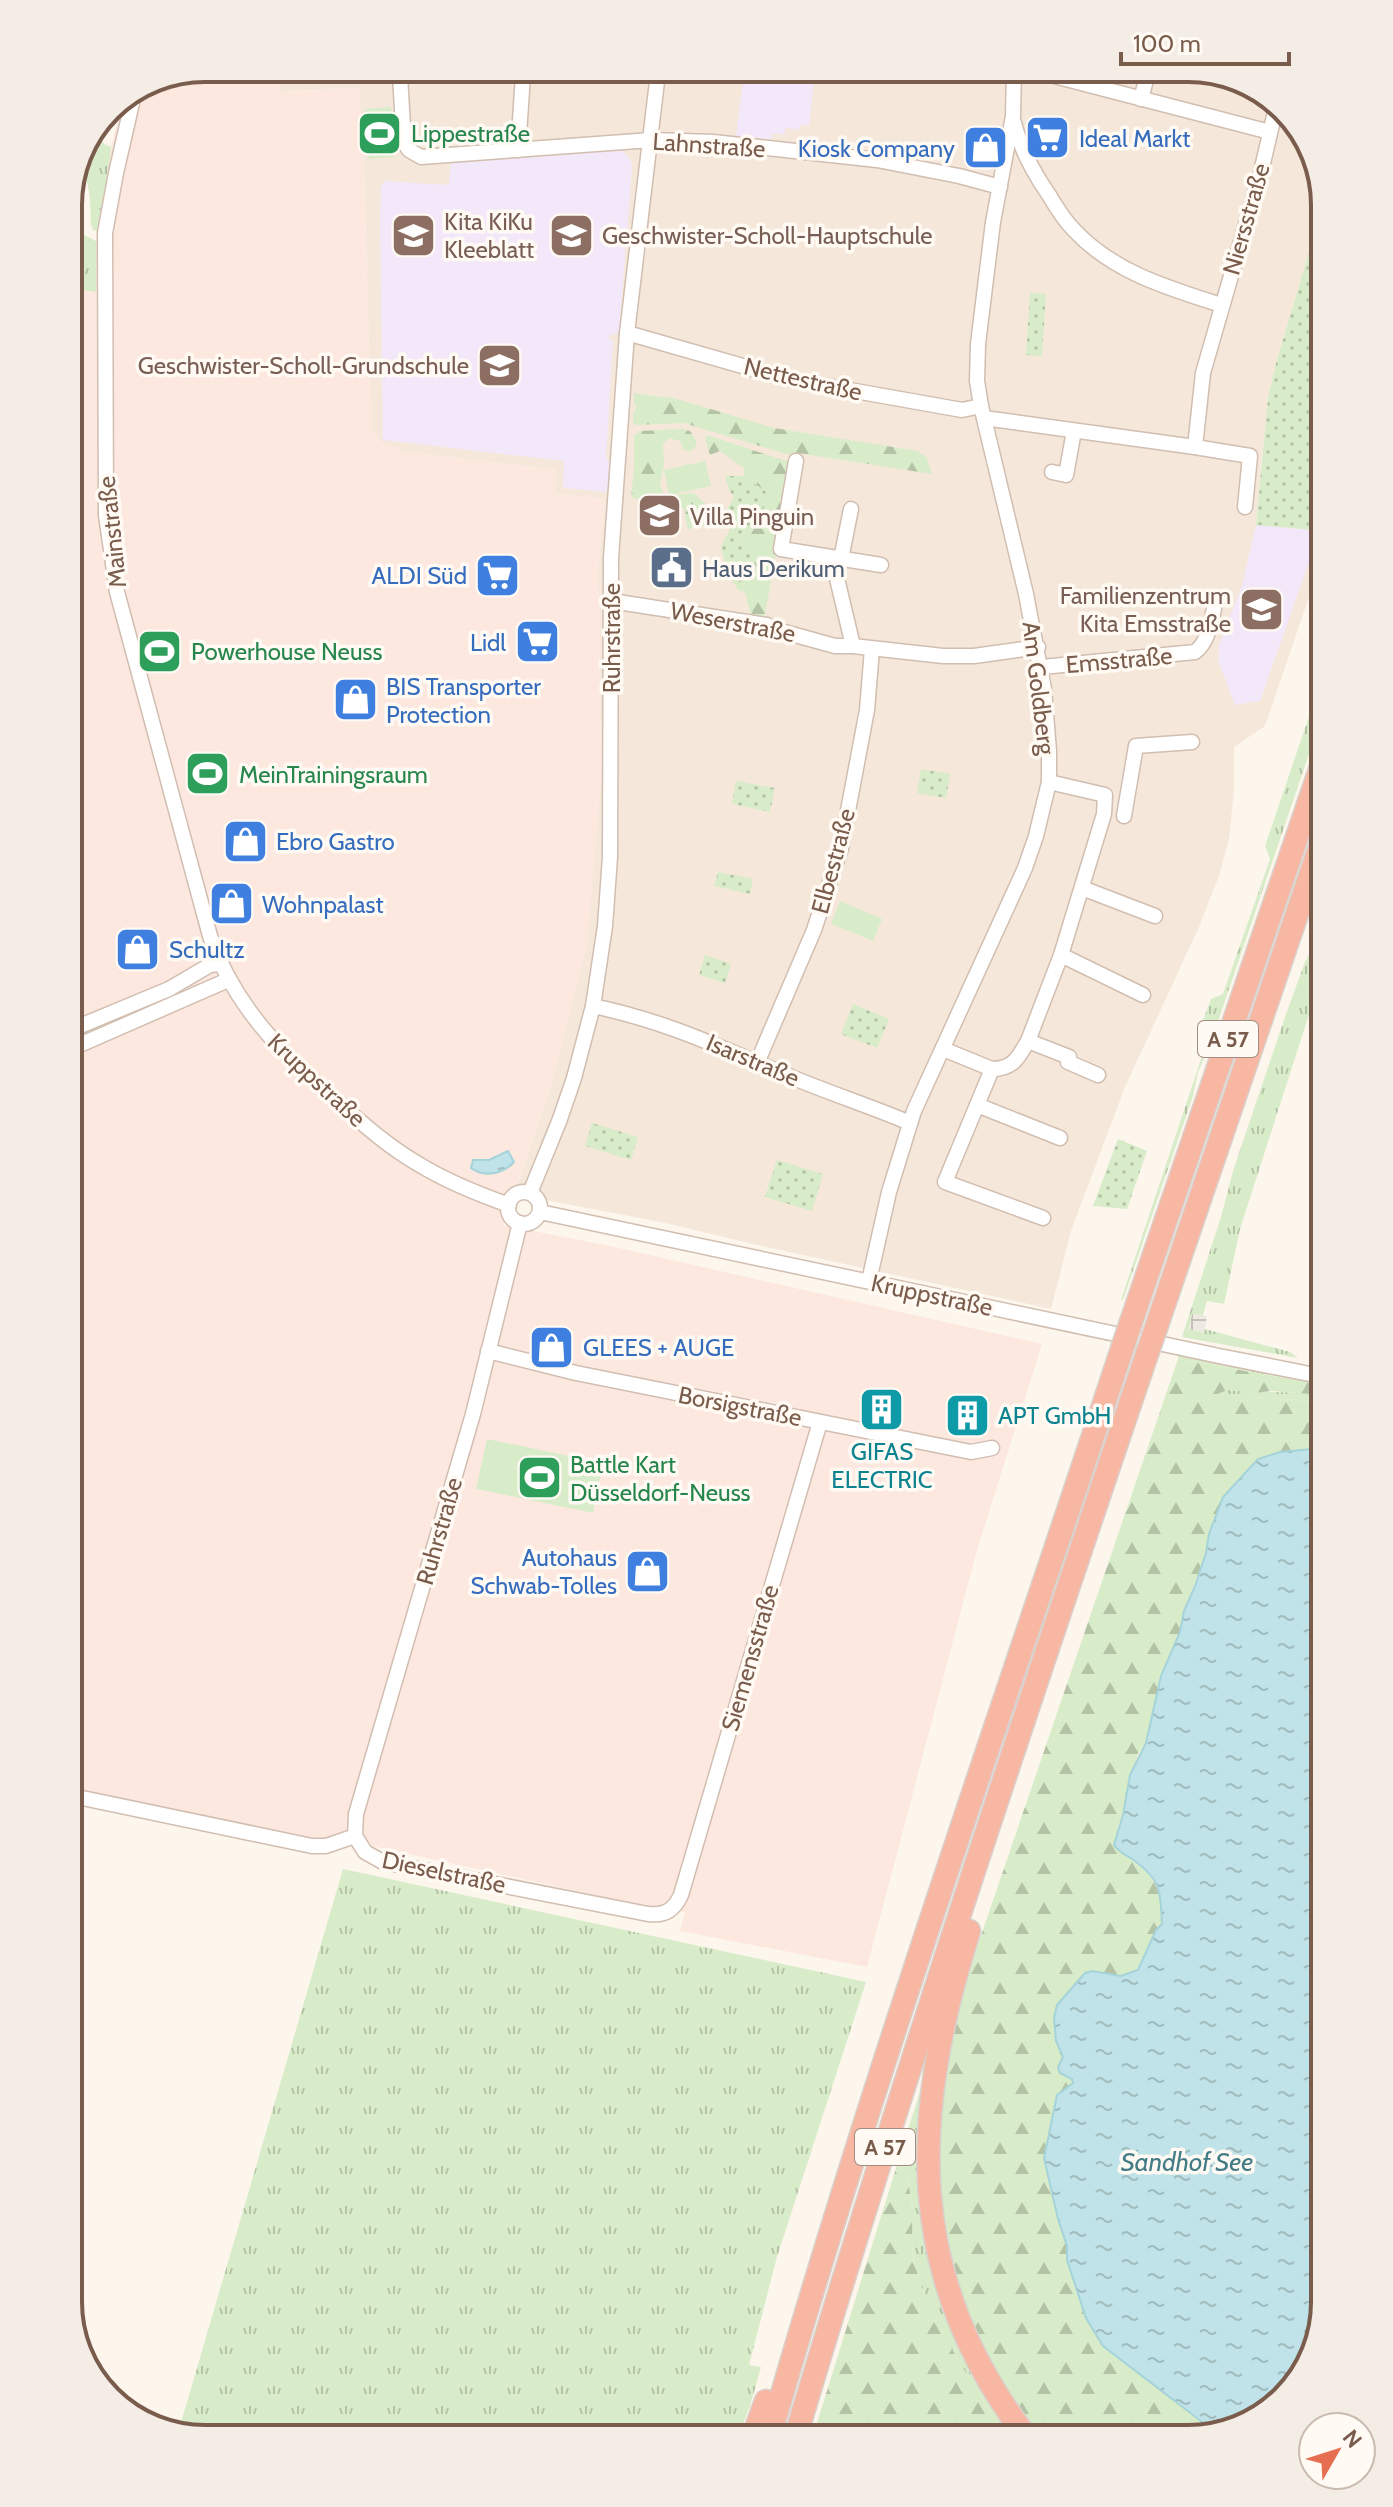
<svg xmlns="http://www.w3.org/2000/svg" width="1393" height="2507" viewBox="0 0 1393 2507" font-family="Cabin,sans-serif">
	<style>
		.residential { fill: #f5e8da }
		.commercial { fill: #fde8e0 }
		.industrial { fill: url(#industrial-grid) }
		.education { fill: #f3e8fa }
		.grass { fill: url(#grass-tufts) }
		.forest { fill: url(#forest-firs) }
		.park { fill: url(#park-dots) }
		.pitch { fill: #d8ecc9 }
		.water { fill: url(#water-ripples); stroke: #a5d3da; stroke-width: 2 }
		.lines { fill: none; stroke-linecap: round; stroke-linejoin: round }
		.minor-casing { stroke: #d1beb0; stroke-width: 17 }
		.highway-casing { stroke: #dad1cd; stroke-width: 25 }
		.minor { stroke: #fff; stroke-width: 14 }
		.highway { stroke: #f7b7a3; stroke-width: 22 }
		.highway-bridge-casing { stroke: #dad1cd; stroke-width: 25; stroke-linecap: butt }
		.highway-bridge { stroke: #f7b7a3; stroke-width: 22 }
		.labels { text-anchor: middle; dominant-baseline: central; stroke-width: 7; stroke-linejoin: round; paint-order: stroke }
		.shield { fill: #fffaf3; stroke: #a28b7f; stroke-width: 2 }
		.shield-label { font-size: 22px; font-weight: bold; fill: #7a5c4d }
		.leisure-label { font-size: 24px; fill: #27864d; stroke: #fffaf3; text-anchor: start }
		.shop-label { font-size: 24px; fill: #366cbe; stroke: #fffaf3; text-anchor: start }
		.street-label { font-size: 24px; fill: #7a5c4d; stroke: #fffaf3 }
		.education-label { font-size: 24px; fill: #785e54; stroke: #fffaf3; text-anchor: start }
		.service-label { font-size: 24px; fill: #4e5e75; stroke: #fffaf3; text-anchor: start }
		.culture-label { font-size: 24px; fill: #0d838f; stroke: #fffaf3; text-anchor: start }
		.water-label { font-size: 26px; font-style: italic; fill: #437c86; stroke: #fffaf3 }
		.rim { fill: none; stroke: #7a5c4d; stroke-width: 4 }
	</style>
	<defs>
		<pattern id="industrial-grid" width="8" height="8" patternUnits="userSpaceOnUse" patternTransform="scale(2)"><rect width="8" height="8" fill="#efe9e4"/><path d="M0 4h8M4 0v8" fill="none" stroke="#c7c0bb"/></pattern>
		<pattern id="grass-tufts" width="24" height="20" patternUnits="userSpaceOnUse" patternTransform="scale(2)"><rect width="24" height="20" fill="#d8ecc9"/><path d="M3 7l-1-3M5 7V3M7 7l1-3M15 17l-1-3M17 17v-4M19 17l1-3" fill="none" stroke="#b4c2a5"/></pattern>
		<pattern id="forest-firs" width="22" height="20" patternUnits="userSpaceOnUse" patternTransform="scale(2)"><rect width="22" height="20" fill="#d8ecc9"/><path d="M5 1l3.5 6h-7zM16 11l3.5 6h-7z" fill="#b4c2a5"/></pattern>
		<pattern id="park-dots" width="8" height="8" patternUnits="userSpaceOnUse" patternTransform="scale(2)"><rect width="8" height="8" fill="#d8ecc9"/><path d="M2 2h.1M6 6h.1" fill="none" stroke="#b4c2a5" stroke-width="1.8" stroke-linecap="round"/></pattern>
		<pattern id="water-ripples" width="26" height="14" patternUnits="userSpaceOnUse" patternTransform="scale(2)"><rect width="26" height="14" fill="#bfe3e8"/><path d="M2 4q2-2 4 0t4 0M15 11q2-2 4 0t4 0" fill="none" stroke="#a0bbbe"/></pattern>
	</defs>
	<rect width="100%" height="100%" fill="#fdf6ec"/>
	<polygon class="residential" points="1198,68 1271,96 1314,152 1324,201 1276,363 1268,398 1256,525 1325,531 1325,550 1265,726 1234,747 1234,791 1229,838 1220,873 1199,927 1125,1087 1071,1231 1051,1309 753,1244 666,1223 514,1194 551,1086 602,769 599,691 600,606 597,577 605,499 555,494 556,470 405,452 380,442 371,425 364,169 359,88 280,92 279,77"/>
	<polygon class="commercial" points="279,77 281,92 359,88 364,169 371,425 380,442 405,452 556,470 555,494 605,499 597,577 600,606 599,691 602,769 587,945 551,1086 503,1225 610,1246 1042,1344 977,1550 867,1967 680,1931 685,1912 618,1900 331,1837 319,1839 68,1789 68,288 95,292 96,244 101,203 110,150 124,98 153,78"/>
	<polygon class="industrial" points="1192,1313 1207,1316 1204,1333 1189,1330"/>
	<g class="education">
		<polygon points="815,72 809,126 800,125 799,130 786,128 784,135 773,133 771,139 736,136 744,73"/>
		<polygon points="618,151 624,152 631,161 632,168 619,334 609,335 609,339 613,340 606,458 611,465 607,492 563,488 564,461 383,440 380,219 381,187 385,181 449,185 451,163"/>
		<polygon points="1256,525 1320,531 1260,701 1235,705 1218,660 1219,645 1242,586"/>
	</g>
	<g class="grass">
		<path d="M98,130L102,132L101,140L104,144L111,147C109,174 101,203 97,231L93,230L91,225C90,208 92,182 80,170Z"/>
		<polygon points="72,234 82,234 96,241 96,292 68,288"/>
		<polygon points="1325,676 1325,707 1210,1045 1198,1072 1193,1096 1123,1300 1121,1300 1209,1035 1202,1023 1211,999 1223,994 1270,859 1265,846 1322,678"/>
		<polygon points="1325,925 1325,965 1240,1229 1224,1304 1207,1301 1203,1315 1192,1314 1189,1329 1204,1333 1205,1329 1290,1352 1298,1358 1182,1337 1221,1217 1233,1171 1286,1014 1305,962"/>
		<polygon points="181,993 68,1045 68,1038"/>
		<polygon points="1179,1353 1325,1382 1325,1385 1178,1359"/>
		<path d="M1228,1390C1260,1392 1293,1393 1325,1392V1402L1229,1395L1211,1404L1209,1397Z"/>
		<polygon points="343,1869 866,1982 777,2257 749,2365 761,2367 750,2406 737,2439 196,2439 178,2433"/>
		<path d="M930,2059C924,2095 917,2132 918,2168C920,2271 956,2358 1018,2439H1013C980,2400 919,2305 913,2254C911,2242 913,2229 912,2217C912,2202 909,2188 907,2173L897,2165Z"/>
	</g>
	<g class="forest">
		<polygon points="634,393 677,399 774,428 918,451 927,458 932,474 797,453 793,456 684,423 636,425 633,423 633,411 636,411 636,406 634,405"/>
		<polygon points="682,429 690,431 696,440 696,446 689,452 683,449 680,441 669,438 663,444 664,466 660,485 664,495 672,498 680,494 694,493 707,505 710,516 705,526 692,527 688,530 684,509 661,502 631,498 634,467 634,436 640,431"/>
		<polygon points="707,435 792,463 765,615 760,617 750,613 746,595 742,590 758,575 740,546 746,526 769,494 744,476 744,468 720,451 710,455 705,439"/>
		<path d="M1178,1359L1325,1385V1392L1311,1394L1271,1391L1255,1393L1228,1390L1209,1397L1212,1404L1218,1398L1229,1395L1325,1402V1450L1280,1452L1258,1459L1209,1534L1206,1553L1184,1611L1180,1632L1161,1676L1146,1743L1138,1754L1114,1845C1119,1853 1127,1855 1135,1862C1154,1876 1157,1886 1163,1908L1161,1913L1162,1924L1156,1930L1138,1970L1121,1976L1092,1971L1056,2040L1063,2058L1060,2073L1072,2079L1074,2083L1057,2095L1044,2158L1058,2219L1067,2246V2260L1149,2379C1170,2400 1195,2419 1222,2432L1188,2439H1041L1009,2398L962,2308L939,2212V2116L947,2061L959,2008L974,1956Z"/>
		<path d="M897,2165L907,2173C909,2187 912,2202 912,2216C913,2229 911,2242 913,2254C919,2304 980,2400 1013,2439H812Z"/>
	</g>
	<g class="park">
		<polygon points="1324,201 1325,531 1256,525 1268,398 1276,363"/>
		<polygon points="1030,293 1046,294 1042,356 1026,355"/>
		<polygon points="725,476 744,476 769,494 758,523 746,526 740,545 754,550 758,575 740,592 727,574 721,546 734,522 726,511 734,497 729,490"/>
		<polygon points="921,769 950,774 946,798 917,793"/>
		<polygon points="736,781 775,788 770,812 732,804"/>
		<polygon points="718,872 753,879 750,894 714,886"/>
		<polygon points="705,955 731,964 725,983 699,975"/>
		<polygon points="853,1004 889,1019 877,1048 841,1034"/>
		<polygon points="592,1123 638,1137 631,1160 585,1146"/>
		<polygon points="1118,1139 1147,1151 1127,1209 1093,1206"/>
		<polygon points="777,1160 823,1174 812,1211 765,1197"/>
	</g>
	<g class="pitch">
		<polygon points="391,107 394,157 369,159 365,109"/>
		<polygon points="705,461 711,486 669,495 664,470"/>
		<polygon points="840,901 882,919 873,941 831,924"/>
		<polygon points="487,1439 603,1463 593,1513 476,1489"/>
	</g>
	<g class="water">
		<path d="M508,1151L514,1162C503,1174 484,1178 471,1168L473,1160H489Z"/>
		<path d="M1312,1449L1325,1450V2303L1302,2379L1241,2428L1222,2432L1206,2425L1103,2346L1086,2318L1067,2260V2246L1058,2219L1044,2158L1057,2095L1073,2083L1072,2079L1060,2073L1058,2067L1063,2057L1056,2041L1054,2018L1057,2005L1085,1973L1092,1971L1121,1976L1138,1970L1156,1930L1162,1924C1160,1893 1163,1882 1135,1861C1127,1855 1119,1853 1114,1845L1123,1815L1130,1775L1146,1743L1161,1676L1180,1632L1184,1611L1195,1586L1206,1553L1209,1534L1223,1497L1258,1459L1280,1452Z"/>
	</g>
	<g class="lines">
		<defs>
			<g id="minor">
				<polyline points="1031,70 1270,132"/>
				<polyline points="400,76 404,142 409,150 421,157 651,140 713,142 877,160 959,176 1000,187"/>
				<path d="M135,90L116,173L105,233L106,515L117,592L210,936C234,1006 283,1055 338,1102C364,1125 390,1148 420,1165C448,1182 478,1194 509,1205"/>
				<polyline points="1141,99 1149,69"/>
				<path d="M1014,123C1021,150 1033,172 1049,195C1056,207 1064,220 1074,230C1113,272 1168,288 1221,305"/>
				<polyline points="518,150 523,75"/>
				<polyline points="627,333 788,379 962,410 981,406"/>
				<polyline points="984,418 1195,447 1203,373 1261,172 1277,103"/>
				<polyline points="1195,447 1250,456 1245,507"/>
				<polyline points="796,461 781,549 881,565"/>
				<polyline points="1052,472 1066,475 1074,431"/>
				<polyline points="836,558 835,570 853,646"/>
				<polyline points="841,559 851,509"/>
				<polyline points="611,601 767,625 777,630 835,646 853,646 943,656 974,656 1038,647"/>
				<path d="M1042,667L1195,652C1208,642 1210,625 1214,609"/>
				<polyline points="1124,816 1136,746 1192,742"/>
				<polyline points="1082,888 1155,916"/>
				<polyline points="1061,955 1143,995"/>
				<path d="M593,1006C666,1021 721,1048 789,1076C829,1093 870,1106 910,1123"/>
				<polyline points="68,1031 169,989 210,965 220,964"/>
				<polyline points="1028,1041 1061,955 1104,814 1105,795 1049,782"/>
				<polyline points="943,1049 992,1069 945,1182 1043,1218"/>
				<polyline points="68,1050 228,980"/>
				<polyline points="757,1063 814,930 841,848 867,710 872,649"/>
				<path d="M992,1069C1013,1069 1018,1058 1028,1041L1069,1057L1068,1062L1098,1075"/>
				<polyline points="977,1105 1060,1138"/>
				<circle cx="524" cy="1208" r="16"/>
				<polyline points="530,1193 560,1119 574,1078 593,1006 605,926 610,857 611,558 627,333 658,73"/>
				<polyline points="540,1212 1219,1356 1325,1377"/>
				<polyline points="869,1281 889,1192 914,1111 1025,868 1036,836 1049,782 1049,751 1044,689 1026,594 981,406 977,381 978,344 993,222 1013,116 1014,70"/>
				<polyline points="488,1351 576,1373 971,1452 992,1448"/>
				<path d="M68,1795L312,1846H326L355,1836L365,1852L383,1862L648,1914C665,1916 674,1910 681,1895L820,1422"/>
				<polyline points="355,1836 356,1814 473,1414 520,1223"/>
			</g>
			<g id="highway">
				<polyline points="1131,1322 1325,755"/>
				<polyline points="1156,1328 1325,832"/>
				<path d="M969,1931C910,2118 904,2278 1028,2439"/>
				<polyline points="752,2439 766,2401"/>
				<path d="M769,2439C874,2072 1002,1712 1122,1349"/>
				<path d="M795,2439C904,2074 1025,1714 1147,1354"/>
			</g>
		</defs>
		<use href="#minor" class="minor-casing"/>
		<use href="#highway" class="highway-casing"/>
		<use href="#minor" class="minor"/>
		<use href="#highway" class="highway"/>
		<defs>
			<g id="highway-bridge">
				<polyline points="1122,1349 1131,1322"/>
				<polyline points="1147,1354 1156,1328"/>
			</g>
		</defs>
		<use href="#highway-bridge" class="highway-bridge-casing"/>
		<use href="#highway-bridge" class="highway-bridge"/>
	</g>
	<defs>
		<symbol id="stadium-square" viewBox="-11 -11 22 22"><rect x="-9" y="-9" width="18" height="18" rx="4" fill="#2e9e5b" stroke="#fffaf3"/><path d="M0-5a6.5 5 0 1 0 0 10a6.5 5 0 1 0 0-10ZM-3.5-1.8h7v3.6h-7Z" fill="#fff"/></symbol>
		<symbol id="supermarket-square" viewBox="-11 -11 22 22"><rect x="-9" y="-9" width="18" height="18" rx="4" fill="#3f7fe0" stroke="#fffaf3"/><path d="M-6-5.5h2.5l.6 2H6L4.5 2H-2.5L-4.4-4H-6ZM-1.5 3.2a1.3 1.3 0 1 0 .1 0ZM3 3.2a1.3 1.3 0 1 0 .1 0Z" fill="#fff"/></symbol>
		<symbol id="shop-square" viewBox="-11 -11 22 22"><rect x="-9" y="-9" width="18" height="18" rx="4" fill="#3f7fe0" stroke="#fffaf3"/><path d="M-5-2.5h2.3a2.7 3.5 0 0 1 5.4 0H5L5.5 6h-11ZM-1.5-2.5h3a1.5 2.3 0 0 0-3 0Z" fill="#fff"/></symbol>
		<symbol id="school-square" viewBox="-11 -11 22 22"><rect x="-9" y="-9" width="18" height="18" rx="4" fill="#8d6e63" stroke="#fffaf3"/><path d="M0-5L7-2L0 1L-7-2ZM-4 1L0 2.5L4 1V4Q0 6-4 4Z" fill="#fff"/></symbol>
		<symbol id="civic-square" viewBox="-11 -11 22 22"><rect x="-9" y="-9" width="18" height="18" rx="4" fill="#5c6f8a" stroke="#fffaf3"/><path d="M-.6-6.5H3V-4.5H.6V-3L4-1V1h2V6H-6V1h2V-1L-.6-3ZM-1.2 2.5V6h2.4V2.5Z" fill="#fff"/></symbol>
		<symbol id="building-square" viewBox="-11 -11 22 22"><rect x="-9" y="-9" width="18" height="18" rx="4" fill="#0f9aa8" stroke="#fffaf3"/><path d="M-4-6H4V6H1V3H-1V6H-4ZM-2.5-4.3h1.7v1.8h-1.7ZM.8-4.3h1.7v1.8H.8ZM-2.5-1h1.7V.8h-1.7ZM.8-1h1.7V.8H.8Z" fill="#fff"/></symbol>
	</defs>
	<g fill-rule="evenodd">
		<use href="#stadium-square" x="354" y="108" width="51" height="51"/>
		<use href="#supermarket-square" x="1022" y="112" width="51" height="51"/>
		<use href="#shop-square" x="960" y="122" width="51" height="51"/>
		<use href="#school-square" x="388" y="210" width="51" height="51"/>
		<use href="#school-square" x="546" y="210" width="51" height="51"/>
		<use href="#school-square" x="474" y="340" width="51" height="51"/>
		<use href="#school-square" x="634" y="490" width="51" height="51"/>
		<use href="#civic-square" x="646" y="542" width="51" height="51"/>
		<use href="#supermarket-square" x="472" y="550" width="51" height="51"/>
		<use href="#school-square" x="1236" y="584" width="51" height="51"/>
		<use href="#supermarket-square" x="512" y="616" width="51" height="51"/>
		<use href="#stadium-square" x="134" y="626" width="51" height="51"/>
		<use href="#shop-square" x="330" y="674" width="51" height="51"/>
		<use href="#stadium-square" x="182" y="748" width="51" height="51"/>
		<use href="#shop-square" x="220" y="816" width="51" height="51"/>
		<use href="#shop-square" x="206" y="878" width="51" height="51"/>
		<use href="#shop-square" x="112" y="924" width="51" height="51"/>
		<use href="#shop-square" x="526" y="1322" width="51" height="51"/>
		<use href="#building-square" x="856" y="1384" width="51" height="51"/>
		<use href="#building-square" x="942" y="1390" width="51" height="51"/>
		<use href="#stadium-square" x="514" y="1452" width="51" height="51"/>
		<use href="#shop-square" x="622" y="1546" width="51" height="51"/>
	</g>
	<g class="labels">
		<g class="shield">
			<rect x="1198" y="1021" width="60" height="36" rx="6"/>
			<rect x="855" y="2129" width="60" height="36" rx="6"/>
		</g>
		<g class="shield-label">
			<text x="1228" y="1039">A 57</text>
			<text x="885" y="2147">A 57</text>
		</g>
		<g class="leisure-label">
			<text x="411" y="133">Lippestraße</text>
			<text x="191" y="651">Powerhouse Neuss</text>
			<text x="239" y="774">MeinTrainingsraum</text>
			<text x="570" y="1464">Battle Kart<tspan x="570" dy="28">Düsseldorf-Neuss</tspan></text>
		</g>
		<g class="shop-label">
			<text x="1079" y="138">Ideal Markt</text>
			<text x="955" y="148" text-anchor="end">Kiosk Company</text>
			<text x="467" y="575" text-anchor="end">ALDI Süd</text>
			<text x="506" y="642" text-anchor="end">Lidl</text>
			<text x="386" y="686">BIS Transporter<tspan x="386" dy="28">Protection</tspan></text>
			<text x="276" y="841">Ebro Gastro</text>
			<text x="262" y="904">Wohnpalast</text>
			<text x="169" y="949">Schultz</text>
			<text x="583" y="1347">GLEES + AUGE</text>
			<text x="617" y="1557" text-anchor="end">Autohaus<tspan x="617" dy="28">Schwab-Tolles</tspan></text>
		</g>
		<g class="street-label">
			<text transform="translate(709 145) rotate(4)">Lahnstraße</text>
			<text transform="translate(1246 219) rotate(-74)">Niersstraße</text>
			<text transform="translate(803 379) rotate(13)">Nettestraße</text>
			<text transform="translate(112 532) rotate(-96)">Mainstraße</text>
			<text transform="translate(733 622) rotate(11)">Weserstraße</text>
			<text transform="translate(611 638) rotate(-90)">Ruhrstraße</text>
			<text transform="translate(1119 660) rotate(-5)">Emsstraße</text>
			<text transform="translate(1039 688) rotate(83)">Am Goldberg</text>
			<text transform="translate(833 861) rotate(-75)">Elbestraße</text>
			<text transform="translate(753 1060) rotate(23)">Isarstraße</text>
			<text transform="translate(317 1080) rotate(43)">Kruppstraße</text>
			<text transform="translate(932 1295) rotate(12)">Kruppstraße</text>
			<text transform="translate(740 1406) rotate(11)">Borsigstraße</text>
			<text transform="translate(439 1531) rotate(-74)">Ruhrstraße</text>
			<text transform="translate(750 1658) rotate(-74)">Siemensstraße</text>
			<text transform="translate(444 1872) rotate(12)">Dieselstraße</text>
		</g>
		<g class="education-label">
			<text x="444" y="221">Kita KiKu<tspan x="444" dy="28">Kleeblatt</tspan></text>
			<text x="602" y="235">Geschwister-Scholl-Hauptschule</text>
			<text x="469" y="365" text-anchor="end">Geschwister-Scholl-Grundschule</text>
			<text x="690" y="516">Villa Pinguin</text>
			<text x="1231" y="595" text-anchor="end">Familienzentrum<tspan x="1231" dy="28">Kita Emsstraße</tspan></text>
		</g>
		<g class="service-label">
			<text x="702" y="568">Haus Derikum</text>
		</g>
		<g class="culture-label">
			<text x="998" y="1415">APT GmbH</text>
			<text x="882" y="1451" text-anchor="middle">GIFAS<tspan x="882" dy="28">ELECTRIC</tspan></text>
		</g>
		<g class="water-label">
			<text x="1187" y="2162">Sandhof See</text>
		</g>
	</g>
	<path d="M0 0H1393V2507H0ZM205 82H1188A123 123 0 0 1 1311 205V2302A123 123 0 0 1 1188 2425H205A123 123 0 0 1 82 2302V205A123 123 0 0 1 205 82Z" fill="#f4ede6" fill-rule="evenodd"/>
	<path class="rim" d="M205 82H1188A123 123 0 0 1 1311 205V2302A123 123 0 0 1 1188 2425H205A123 123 0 0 1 82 2302V205A123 123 0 0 1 205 82Z"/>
	<g transform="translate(1337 2451) rotate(51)"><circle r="38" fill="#fffaf3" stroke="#cabbb1" stroke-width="2"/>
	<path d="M0-6L14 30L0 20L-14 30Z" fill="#e76f51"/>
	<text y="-12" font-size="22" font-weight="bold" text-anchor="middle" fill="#7a5c4d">N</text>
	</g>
	<path d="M1121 52v12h168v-12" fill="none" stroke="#7a5c4d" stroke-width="4"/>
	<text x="1133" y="52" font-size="24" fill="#7a5c4d" stroke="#fffaf3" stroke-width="6" paint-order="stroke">100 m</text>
</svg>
